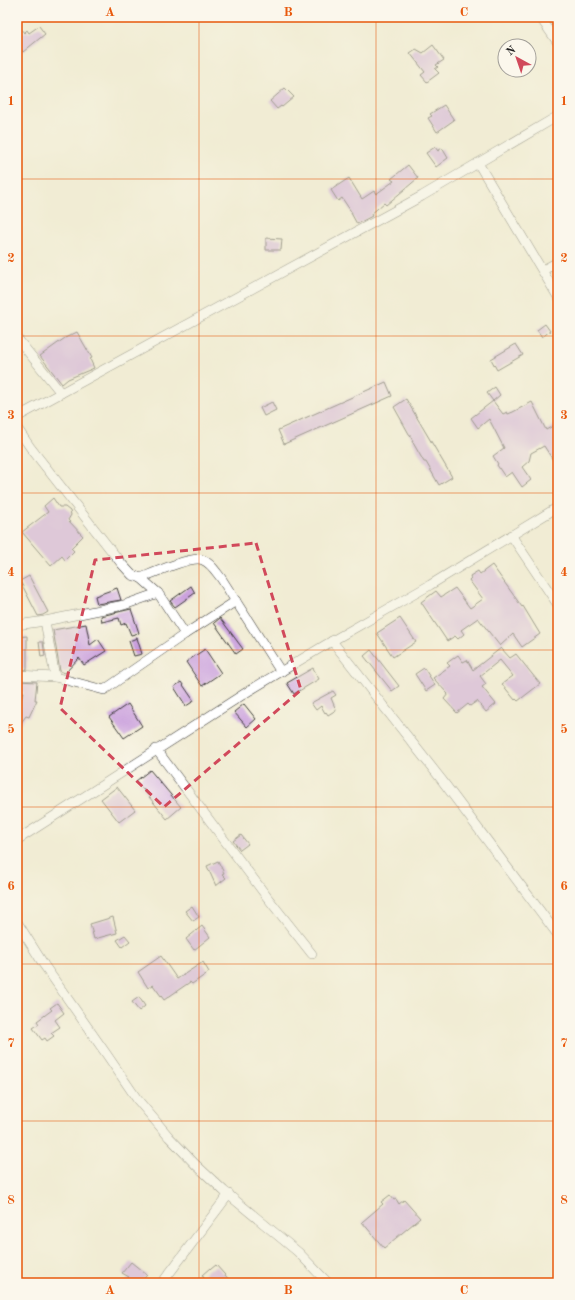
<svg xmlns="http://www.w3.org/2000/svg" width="575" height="1300" viewBox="0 0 575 1300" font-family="'Old Standard TT',serif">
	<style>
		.building { fill: #c79bdd }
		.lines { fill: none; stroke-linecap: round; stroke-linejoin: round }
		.minor-casing { stroke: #3c3b38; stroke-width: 10 }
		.minor { stroke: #fff; stroke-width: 9 }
		.marked { fill: none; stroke: #d1495b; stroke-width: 3; stroke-dasharray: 8 5; stroke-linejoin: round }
		.grid { fill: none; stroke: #e8590c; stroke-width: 1; stroke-opacity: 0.55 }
		.neatline { fill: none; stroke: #e8590c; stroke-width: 1.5 }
		.grid-label { font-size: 13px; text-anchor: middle; font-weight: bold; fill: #e8590c }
	</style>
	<rect width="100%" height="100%" fill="#fbf7ec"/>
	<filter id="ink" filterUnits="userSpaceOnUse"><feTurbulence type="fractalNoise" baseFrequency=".025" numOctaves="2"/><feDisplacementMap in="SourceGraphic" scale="8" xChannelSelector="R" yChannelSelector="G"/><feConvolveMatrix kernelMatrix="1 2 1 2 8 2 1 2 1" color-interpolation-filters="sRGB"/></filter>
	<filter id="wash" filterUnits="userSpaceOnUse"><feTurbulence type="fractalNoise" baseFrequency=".012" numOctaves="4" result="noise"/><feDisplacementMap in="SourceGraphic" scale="16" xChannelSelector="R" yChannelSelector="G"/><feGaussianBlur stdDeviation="0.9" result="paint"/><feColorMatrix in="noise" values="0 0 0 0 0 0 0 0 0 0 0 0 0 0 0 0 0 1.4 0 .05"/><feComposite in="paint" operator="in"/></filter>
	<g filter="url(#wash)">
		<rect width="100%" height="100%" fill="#f1ecd4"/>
		<g id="blocks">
			<g class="building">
				<polygon points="17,24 24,33 27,30 29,33 39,26 45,34 23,52 21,49 17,53"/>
				<polygon points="433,45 444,60 436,65 438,67 435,69 439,73 427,82 421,75 425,72 410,53 416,49 423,53"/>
				<polygon points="285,88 294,97 282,107 281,106 277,109 270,101"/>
				<polygon points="444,105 454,120 437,132 428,118 432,116 430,114"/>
				<polygon points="435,147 438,151 442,148 448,158 436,167 426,153"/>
				<polygon points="408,165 418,178 386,205 384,203 371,214 372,216 357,224 351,213 352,213 342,198 338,201 331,190 349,178 362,199 374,191 376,194 394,181 391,179"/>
				<polygon points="266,238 282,239 281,250 266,250"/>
				<polygon points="545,324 550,331 542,337 537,330"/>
				<polygon points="77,332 92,358 90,359 94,368 68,379 62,384 40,356 65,338"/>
				<polygon points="516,344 523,355 497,370 491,359"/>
				<polygon points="386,382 392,396 284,444 278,430"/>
				<polygon points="495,387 500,395 493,401 487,393"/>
				<polygon points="406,399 452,477 439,485 426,462 424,462 412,441 413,441 394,407"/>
				<polygon points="493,401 503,414 507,412 508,414 513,412 532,402 546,430 558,423 558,468 544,446 531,453 529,461 522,467 531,480 522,487 512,472 505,477 497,465 498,464 493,456 504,448 489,419 478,428 471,418"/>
				<polygon points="272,402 276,410 264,416 260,408"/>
				<polygon points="53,498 59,507 65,507 70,511 71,515 68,520 83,536 71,548 74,551 65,560 62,556 51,566 22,532 48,512 44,506"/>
				<polygon points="492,565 522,607 523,606 540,634 522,647 513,634 500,646 478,618 461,630 464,634 458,639 455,636 447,641 421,602 436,591 441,597 455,588 470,608 483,599 469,580 471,578 470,576 478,571 480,574"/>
				<polygon points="29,576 48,612 43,615 38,616 20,581"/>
				<polygon points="191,586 195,593 175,607 170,601"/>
				<polygon points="117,588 121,600 97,604 95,596"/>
				<polygon points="131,609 139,633 131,635 126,623 121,625 119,618 102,622 101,616"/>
				<polygon points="220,618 243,649 236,654 214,623"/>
				<polygon points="400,618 416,642 393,657 377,633"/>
				<polygon points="86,624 90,645 98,639 106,651 84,665 79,658 65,673 60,671 53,630"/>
				<polygon points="27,636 27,670 17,669 17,637"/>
				<polygon points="137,638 142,654 134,656 129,641"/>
				<polygon points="39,642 43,642 45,656 41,657"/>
				<polygon points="501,648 510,658 516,654 540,684 518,701 516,699 515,700 502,684 513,676 500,660 480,676 486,684 482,687 496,704 486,712 477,701 470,706 468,704 457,713 444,699 448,694 433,678 450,666 447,663 458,655 463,662 467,660 473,670"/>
				<polygon points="205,649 221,673 202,686 186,662"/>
				<polygon points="371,650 399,686 392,691 364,656"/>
				<polygon points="313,668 319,679 294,694 287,683"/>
				<polygon points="424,668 435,685 426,691 415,674"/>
				<polygon points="17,681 37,682 35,700 37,700 29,717 26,716 17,728 17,708 24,692 17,692"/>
				<polygon points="181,682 194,701 186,706 174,687"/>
				<polygon points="333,691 336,695 331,698 336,710 328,715 326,712 325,713 321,706 316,710 311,703"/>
				<polygon points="128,704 142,726 124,738 109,717"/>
				<polygon points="244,704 256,719 247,727 234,712"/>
				<polygon points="150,770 181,807 167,819 136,781"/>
				<polygon points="117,787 135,810 119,822 101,799"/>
				<polygon points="241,835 248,844 240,850 233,841"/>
				<polygon points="218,861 224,873 222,874 226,878 216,886 207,866"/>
				<polygon points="192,906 199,917 193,921 185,911"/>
				<polygon points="113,917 117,933 94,939 90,924"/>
				<polygon points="202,926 210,937 194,950 186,939"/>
				<polygon points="125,935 130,941 122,947 117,940"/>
				<polygon points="161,956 177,979 203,962 209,972 192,984 190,982 164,1000 153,985 148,988 138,972"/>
				<polygon points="139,997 145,1006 139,1011 132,1002"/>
				<polygon points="57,1003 64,1013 55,1020 60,1027 51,1033 54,1036 47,1041 45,1038 42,1040 33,1028 39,1024 37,1021 52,1010 50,1008"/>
				<polygon points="390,1195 394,1200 396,1199 399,1204 404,1200 420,1218 384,1248 362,1222 383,1204 381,1202"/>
				<polygon points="131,1262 147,1275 140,1283 124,1283 129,1277 122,1273"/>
				<polygon points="216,1265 232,1283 198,1283 204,1278 202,1275 210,1268 211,1269"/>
			</g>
		</g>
	</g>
	<g filter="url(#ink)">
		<use href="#blocks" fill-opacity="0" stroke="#3c3b38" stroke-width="1"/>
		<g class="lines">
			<defs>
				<g id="minor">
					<polyline points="540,17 558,43"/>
					<polyline points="478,163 558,297"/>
					<polyline points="543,270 558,262"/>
					<polyline points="17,338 61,393"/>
					<polyline points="17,417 422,196 558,116"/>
					<path d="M17,428L30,447L121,563L132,575L141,578C153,573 193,555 203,560C211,563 216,572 221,578L281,672"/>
					<polyline points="511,535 558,605"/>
					<polyline points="141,578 158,593 185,634"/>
					<polyline points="45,621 55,677"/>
					<polyline points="17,625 45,621 124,605 158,593"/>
					<polyline points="332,641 441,779 558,935"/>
					<polyline points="17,675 55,677 104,690 185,634 236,601"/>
					<polyline points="156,749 267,897 312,954"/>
					<polyline points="17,840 247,692 332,641 430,585 558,507"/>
					<polyline points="17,922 44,965 107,1055 137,1099 169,1137 195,1164 224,1191 298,1252 328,1283"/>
					<polyline points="162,1283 229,1194"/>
				</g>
			</defs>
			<use href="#minor" class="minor-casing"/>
			<use href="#minor" class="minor"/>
		</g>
	</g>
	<path d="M0 0H575V1300H0ZM256,543L301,690L164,807L60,708L95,560Z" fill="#f1ecd4" fill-opacity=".55" fill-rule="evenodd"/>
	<path class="marked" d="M256,543L301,690L164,807L60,708L95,560Z"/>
	<path class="grid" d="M199,17V1283M376,17V1283M17,179H558M17,336H558M17,493H558M17,650H558M17,807H558M17,964H558M17,1121H558"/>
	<rect width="575" height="1300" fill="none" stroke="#fbf7ec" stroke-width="44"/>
	<g transform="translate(517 58) rotate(320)"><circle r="19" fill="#fbf7ec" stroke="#a29f99"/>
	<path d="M0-3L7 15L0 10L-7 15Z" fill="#d1495b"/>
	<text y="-6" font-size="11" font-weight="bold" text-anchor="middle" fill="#1c1c1c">N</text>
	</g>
	<rect x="22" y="22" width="531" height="1256" class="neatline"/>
	<g class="grid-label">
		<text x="110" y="16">A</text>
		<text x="288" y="16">B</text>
		<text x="464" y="16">C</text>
		<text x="11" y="105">1</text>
		<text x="564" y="105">1</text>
		<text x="11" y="262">2</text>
		<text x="564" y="262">2</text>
		<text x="11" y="419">3</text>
		<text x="564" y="419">3</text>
		<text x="11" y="576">4</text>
		<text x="564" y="576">4</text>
		<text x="11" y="733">5</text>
		<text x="564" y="733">5</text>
		<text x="11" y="890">6</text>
		<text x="564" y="890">6</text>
		<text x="11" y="1047">7</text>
		<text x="564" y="1047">7</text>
		<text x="11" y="1204">8</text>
		<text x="564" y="1204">8</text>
		<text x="110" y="1294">A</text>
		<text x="288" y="1294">B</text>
		<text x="464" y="1294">C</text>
	</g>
</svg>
